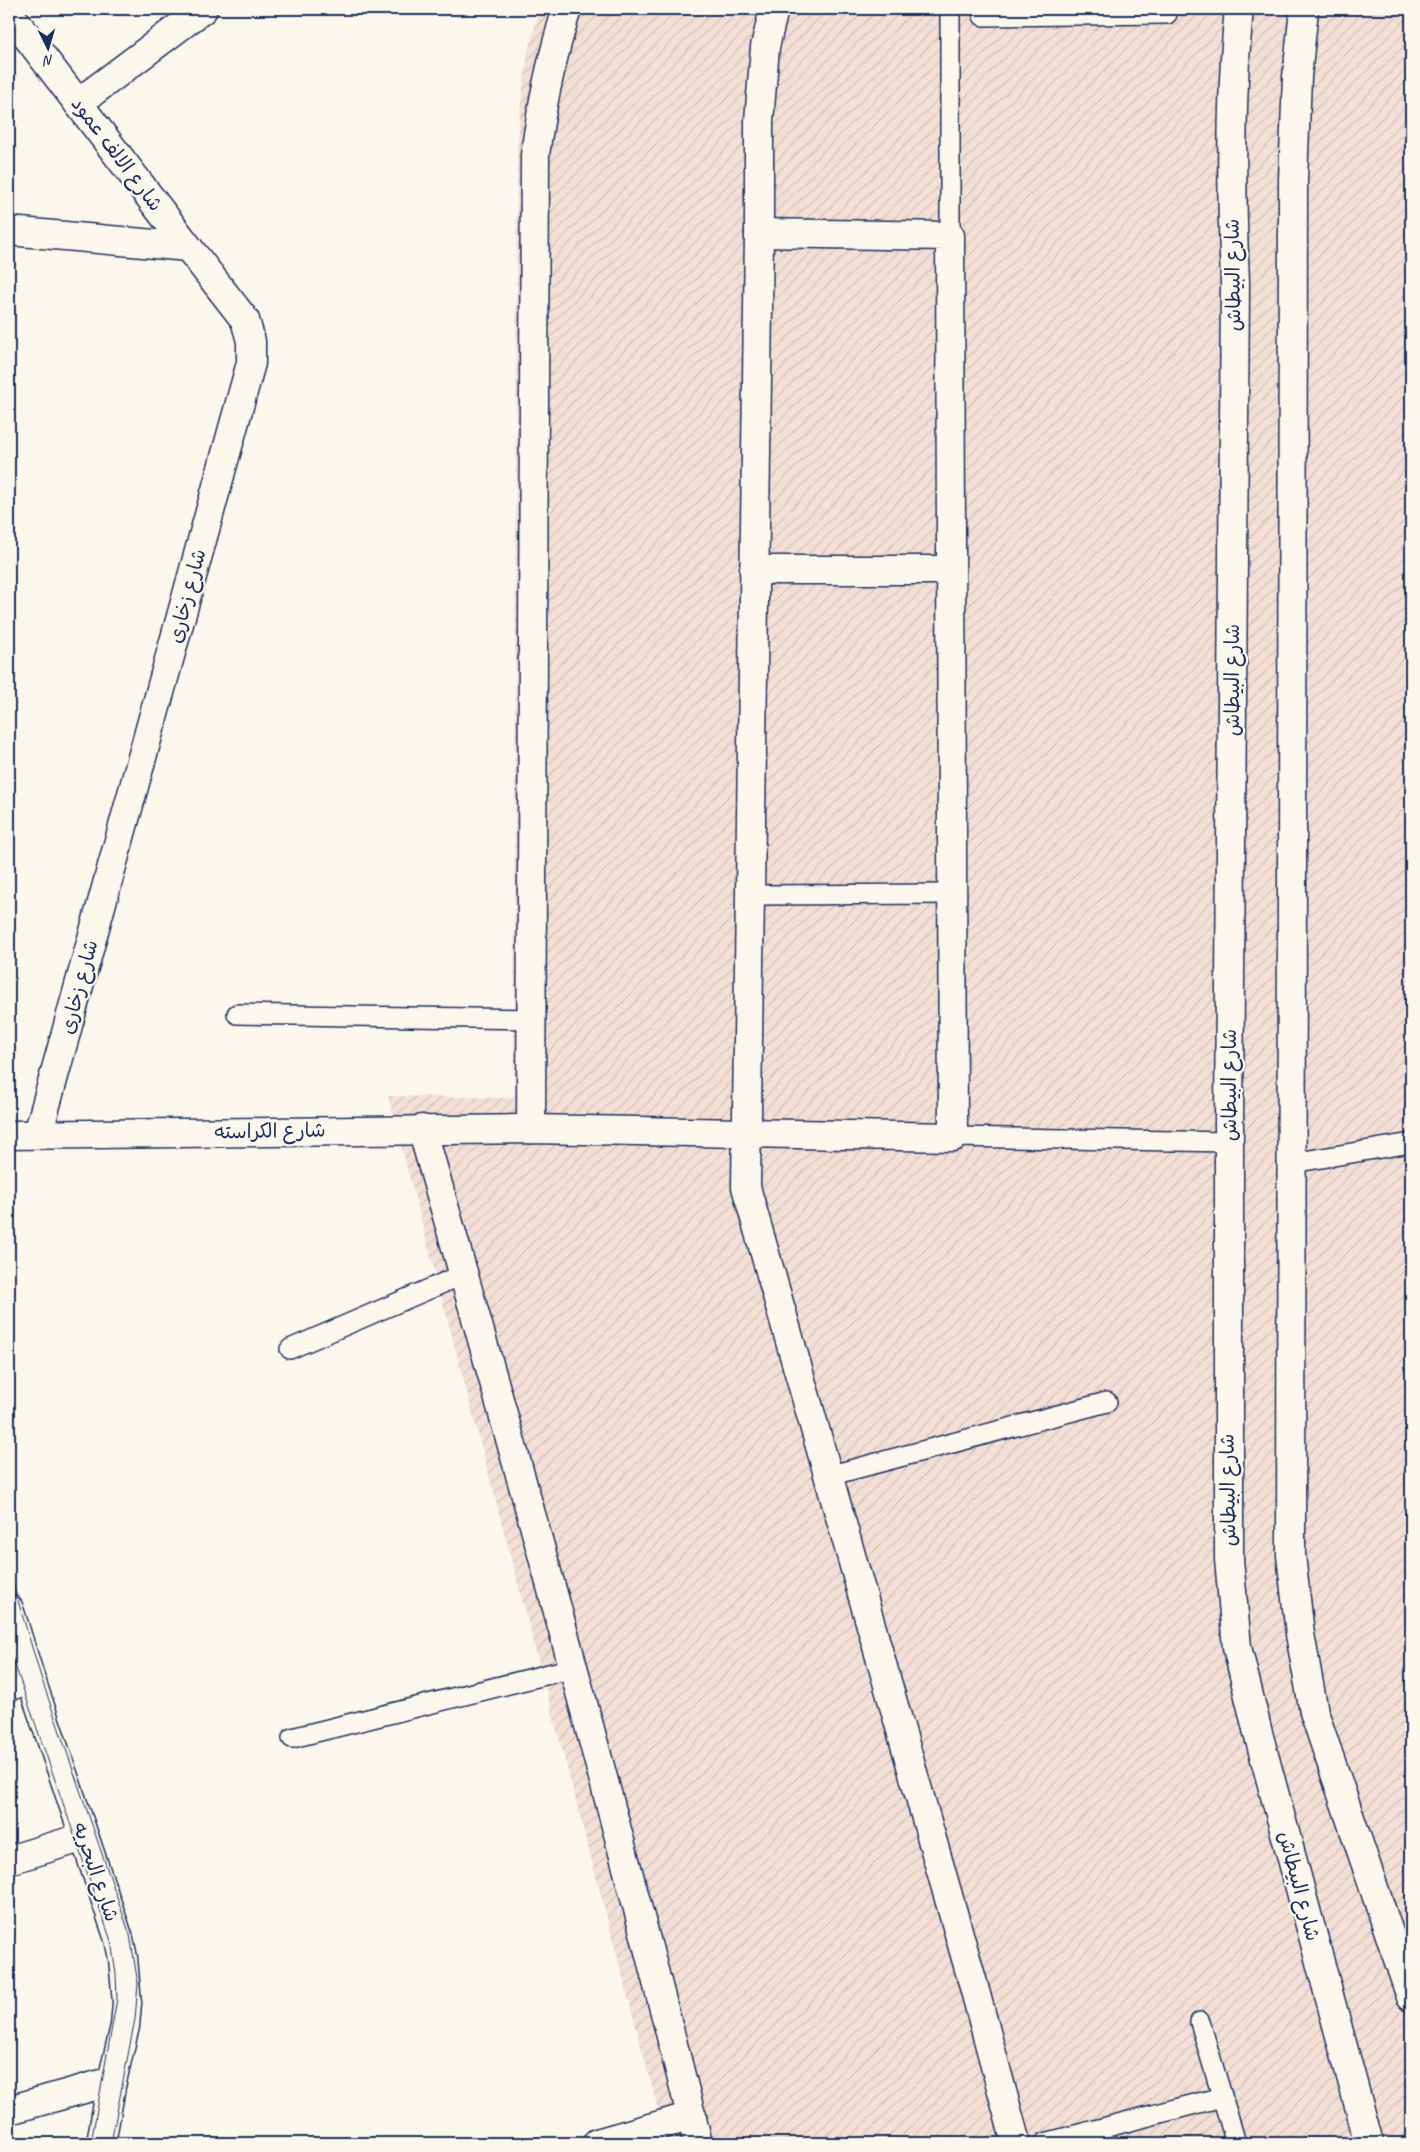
<svg xmlns="http://www.w3.org/2000/svg" width="1420" height="2152" viewBox="0 0 1420 2152" font-family="Caveat,'Playpen Sans Arabic',sans-serif">
	<style>
		.industrial { fill: url(#industrial-furrows) }
		.lines { fill: none; stroke-linecap: round; stroke-linejoin: round }
		.service-casing { stroke: #1b2f5e; stroke-width: 22 }
		.minor-casing { stroke: #1b2f5e; stroke-width: 31 }
		.tertiary-casing { stroke: #1b2f5e; stroke-width: 31 }
		.secondary-casing { stroke: #1b2f5e; stroke-width: 31 }
		.service { stroke: #fbf7ec; stroke-width: 19 }
		.minor { stroke: #fbf7ec; stroke-width: 28 }
		.tertiary { stroke: #fbf7ec; stroke-width: 28 }
		.secondary { stroke: #fbf7ec; stroke-width: 28 }
		.tram { stroke: #1b2f5e; stroke-width: 1 }
		.labels { text-anchor: middle; dominant-baseline: central; stroke-width: 4.5; stroke-linejoin: round; paint-order: stroke }
		.street-label { font-size: 20px; fill: #1b2f5e; stroke: #fbf7ec }
	</style>
	<defs>
		<pattern id="industrial-furrows" width="10" height="10" patternUnits="userSpaceOnUse" patternTransform="scale(1.25)"><rect width="10" height="10" fill="#f3dfd5"/><path d="M-1 1l2-2M0 10L10 0M9 11l2-2" fill="none" stroke="#d0c0b9"/></pattern>
	</defs>
	<rect width="100%" height="100%" fill="#fbf7ec"/>
	<filter id="ink" filterUnits="userSpaceOnUse"><feTurbulence type="fractalNoise" baseFrequency=".02" numOctaves="2"/><feDisplacementMap in="SourceGraphic" scale="10" xChannelSelector="R" yChannelSelector="G"/><feConvolveMatrix kernelMatrix="1 2 1 2 8 2 1 2 1" color-interpolation-filters="sRGB"/></filter>
	<g filter="url(#ink)">
		<polygon class="industrial" points="540,9 1411,9 1411,2143 667,2143 388,1096 514,1098 517,156 520,111 528,51"/>
		<g class="lines">
			<defs>
				<g id="service">
					<polyline points="950,9 950,236"/>
					<polyline points="983,16 1167,14 1167,9"/>
					<polyline points="750,895 953,894"/>
					<polyline points="237,1014 531,1019"/>
					<polyline points="953,1137 1229,1142"/>
					<polyline points="1292,1163 1411,1143"/>
					<polyline points="290,1349 464,1274"/>
					<polyline points="828,1476 1107,1402"/>
					<polyline points="292,1738 573,1668"/>
					<polyline points="1200,2022 1236,2143"/>
					<polyline points="1045,2143 1222,2097"/>
				</g>
				<g id="minor">
					<polyline points="774,9 765,47 759,121 759,233 746,1187 971,1976 1016,2143"/>
					<polyline points="9,13 188,247"/>
					<polyline points="78,103 203,9"/>
					<polyline points="9,231 188,247 245,320 251,341 251,363 38,1134"/>
					<polyline points="754,570 951,570"/>
					<path d="M422,1129C519,1466 613,1803 698,2143"/>
					<path d="M531,1129L535,155C542,103 551,59 567,9"/>
					<polyline points="9,1135 531,1129 953,1137 950,236 759,233"/>
					<polyline points="9,1686 31,1680"/>
					<polyline points="9,1860 84,1837"/>
					<polyline points="9,2110 112,2081"/>
					<polyline points="597,2143 692,2116"/>
				</g>
				<g id="tertiary">
					<path d="M1239,9C1230,100 1231,191 1235,282L1229,1123V1559L1237,1647L1258,1733L1369,2143"/>
					<polyline points="1304,9 1297,77 1293,180 1291,1555 1300,1634 1314,1712 1411,1997"/>
				</g>
				<polyline id="secondary" points="9,1609 31,1680 119,1939 123,1958 127,2003 125,2026 112,2081 101,2143"/>
			</defs>
			<use href="#service" class="service-casing"/>
			<use href="#minor" class="minor-casing"/>
			<use href="#tertiary" class="tertiary-casing"/>
			<use href="#secondary" class="secondary-casing"/>
			<use href="#service" class="service"/>
			<use href="#minor" class="minor"/>
			<use href="#tertiary" class="tertiary"/>
			<use href="#secondary" class="secondary"/>
			<g class="tram">
				<polyline points="9,1571 41,1677 130,1935 138,1984 135,2019 111,2143"/>
				<polyline points="9,1648 111,1941 116,1974 117,1999 91,2143"/>
			</g>
		</g>
	</g>
	<g class="labels">
		<g class="street-label">
			<text transform="translate(117 154) rotate(53)">شارع الالف عمود</text>
			<text transform="translate(1233 275) rotate(-91)">شارع البيطاش</text>
			<text transform="translate(187 596) rotate(-75)">شارع زخارى</text>
			<text transform="translate(1232 680) rotate(-90)">شارع البيطاش</text>
			<text transform="translate(79 987) rotate(-75)">شارع زخارى</text>
			<text transform="translate(1229 1085) rotate(-90)">شارع البيطاش</text>
			<text transform="translate(270 1131) rotate(-1)">شارع الكراسته</text>
			<text transform="translate(1228 1490) rotate(-91)">شارع البيطاش</text>
			<text transform="translate(96 1872) rotate(71)">شارع البحريه</text>
			<text transform="translate(1299 1886) rotate(75)">شارع البيطاش</text>
		</g>
	</g>
	<rect width="1420" height="2152" fill="none" stroke="#fbf7ec" stroke-width="30"/>
	<rect x="15" y="15" width="1390" height="2122" fill="none" stroke="#1b2f5e" stroke-width="2" filter="url(#ink)"/>
	<g transform="translate(48 48) rotate(175)" stroke="#fbf7ec" stroke-width="4" paint-order="stroke">
	<path d="M0-4L9 19L0 12L-9 19Z" fill="#1b2f5e"/>
	<text y="-8" font-size="14" font-weight="bold" text-anchor="middle" fill="#1b2f5e">N</text>
	</g>
</svg>
